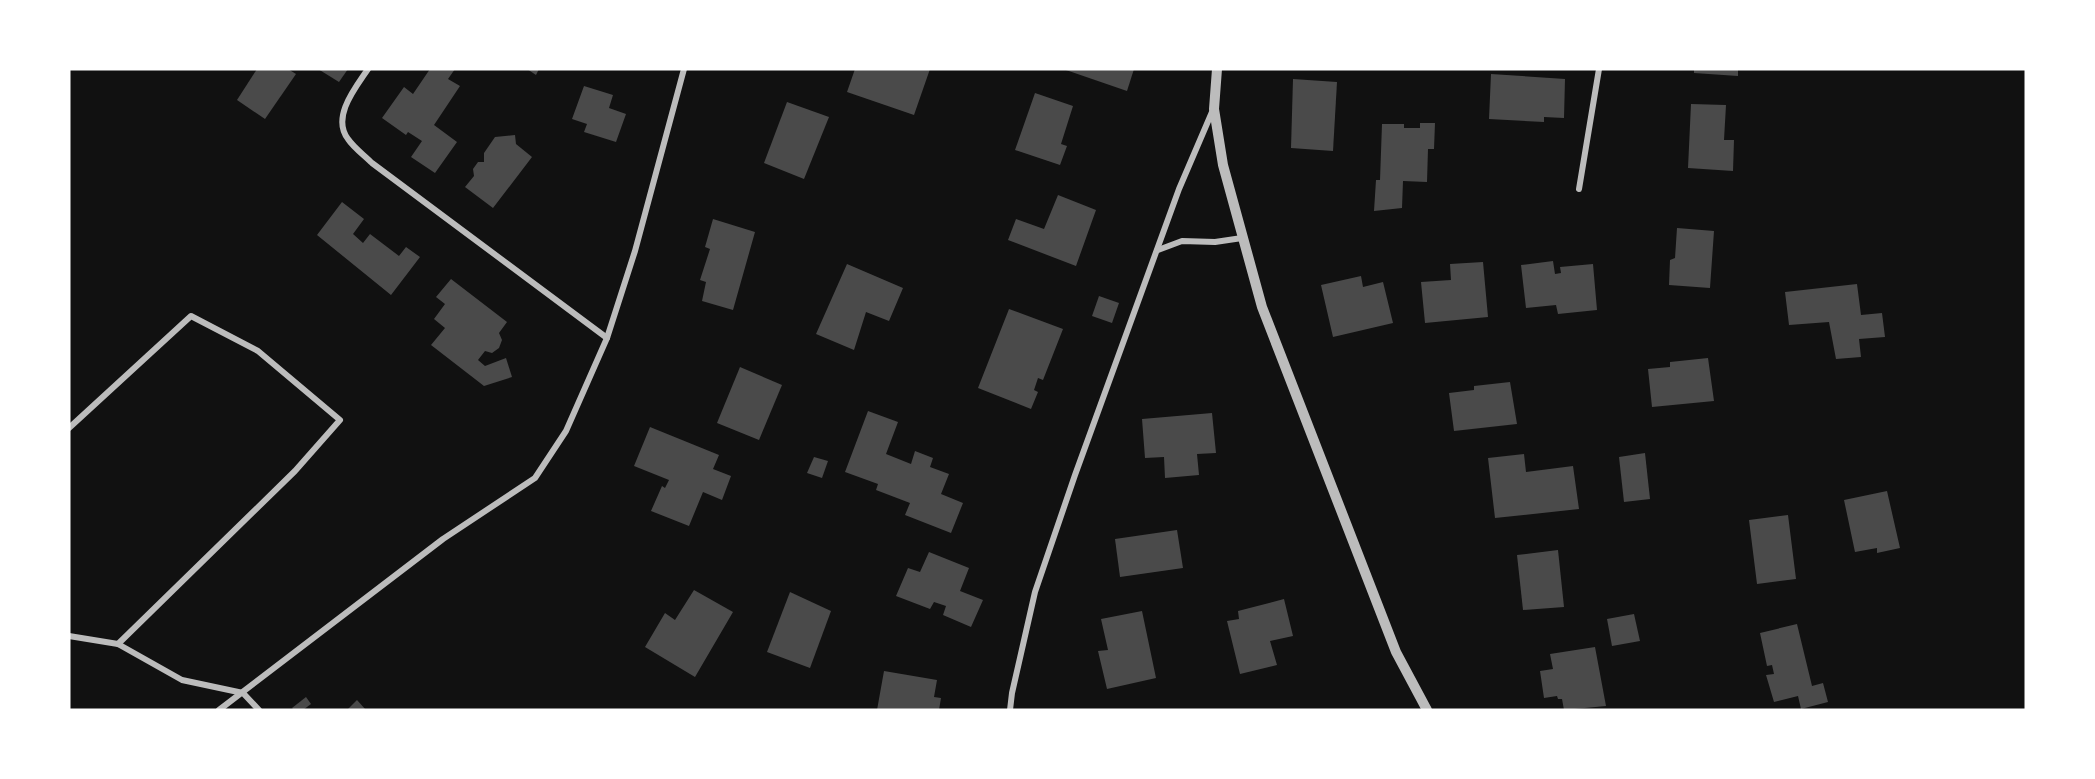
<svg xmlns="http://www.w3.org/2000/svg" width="2095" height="779" viewBox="0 0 2095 779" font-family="Poppins,sans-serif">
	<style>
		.building { fill: #4a4a4a }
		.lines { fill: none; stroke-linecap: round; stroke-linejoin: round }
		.minor { stroke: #bcbcbc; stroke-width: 6 }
		.tertiary { stroke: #bcbcbc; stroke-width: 10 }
	</style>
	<rect width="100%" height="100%" fill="#111"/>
	<g class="building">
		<polygon points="257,69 288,69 296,74 265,119 237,100"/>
		<polygon points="318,69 348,69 339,82"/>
		<polygon points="430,69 455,69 448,79 460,86 434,125 457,142 435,173 411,157 422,141 408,132 406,135 382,118 404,87 413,94"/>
		<polygon points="527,69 539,69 536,75"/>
		<polygon points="855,69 930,69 914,115 847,92"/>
		<polygon points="1063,69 1134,69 1127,91"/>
		<polygon points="1694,69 1738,69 1738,76 1694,73"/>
		<polygon points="1491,74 1565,79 1564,118 1544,117 1544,122 1489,119"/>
		<polygon points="1293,79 1337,82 1333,151 1291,148"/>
		<polygon points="584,86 613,95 609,108 626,114 616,142 584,132 587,124 572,119"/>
		<polygon points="1035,93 1073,106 1061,144 1067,146 1060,165 1015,150"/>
		<polygon points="787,102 829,117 804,179 764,163"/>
		<polygon points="1691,104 1726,105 1724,140 1734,140 1733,171 1688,168"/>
		<polygon points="1420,123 1435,123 1434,149 1428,149 1427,182 1403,181 1402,208 1374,211 1376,180 1380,180 1382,124 1404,124 1404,128 1420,128"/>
		<polygon points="515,135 516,144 532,157 493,208 465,187 474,176 473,169 478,162 484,162 484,153 495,137"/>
		<polygon points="1058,195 1096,210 1076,266 1008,240 1016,219 1044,229"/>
		<polygon points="342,202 364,219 353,234 363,243 370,234 399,256 406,247 420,257 391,295 317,235"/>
		<polygon points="713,219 755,232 733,310 702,301 706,282 700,280 710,249 705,247"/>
		<polygon points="1677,228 1714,231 1710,288 1669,285 1670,260 1675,258"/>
		<polygon points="1553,261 1555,274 1561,273 1560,267 1593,264 1597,310 1558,314 1556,305 1526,308 1521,265"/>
		<polygon points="1483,262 1488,317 1425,323 1421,282 1451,280 1450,264"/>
		<polygon points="847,264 903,288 889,321 866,312 854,350 816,334"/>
		<polygon points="1361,276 1363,287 1383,282 1393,323 1333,337 1321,285"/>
		<polygon points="451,279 507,322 499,333 502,340 499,348 492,353 485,351 478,360 485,366 506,358 512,377 484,386 431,345 445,328 434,319 445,304 436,297"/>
		<polygon points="1857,284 1861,315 1882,313 1885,337 1859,339 1861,357 1836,359 1829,322 1789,325 1785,292"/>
		<polygon points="1099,296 1119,303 1112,323 1092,316"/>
		<polygon points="1009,309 1063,329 1043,380 1038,378 1034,390 1038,392 1031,409 978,388"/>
		<polygon points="1708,358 1714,401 1652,407 1648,369 1670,367 1670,362"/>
		<polygon points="740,367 782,385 759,440 717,423"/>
		<polygon points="1510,382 1517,424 1454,431 1449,393 1474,390 1474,386"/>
		<polygon points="868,411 898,422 886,454 911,464 915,451 933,458 930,467 949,474 941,494 963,503 951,533 905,515 910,503 876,490 878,484 845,472"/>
		<polygon points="1212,413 1216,453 1197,454 1199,475 1165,478 1164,457 1145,458 1142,419"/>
		<polygon points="650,427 719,455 713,469 731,476 722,500 703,492 689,526 651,511 662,486 665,488 669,480 634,466"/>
		<polygon points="1645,453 1650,499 1624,502 1619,457"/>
		<polygon points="1524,454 1526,472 1573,466 1579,509 1495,518 1488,458"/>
		<polygon points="814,457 828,461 822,478 807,473"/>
		<polygon points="1887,491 1900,548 1877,553 1877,548 1855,552 1844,500"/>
		<polygon points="1788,515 1796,579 1757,584 1749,520"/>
		<polygon points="1177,530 1183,568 1120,577 1115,539"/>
		<polygon points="1558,550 1564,607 1523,610 1517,555"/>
		<polygon points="929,552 969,568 960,591 983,600 971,627 943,615 946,606 934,602 930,609 896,596 908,568 920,572"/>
		<polygon points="694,590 733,612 695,677 645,647 665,613 675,620"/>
		<polygon points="790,592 831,611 810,668 767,652"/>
		<polygon points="1284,599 1293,636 1270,641 1277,665 1240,674 1227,621 1239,619 1238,611"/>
		<polygon points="1142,611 1156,678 1107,689 1098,651 1108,650 1101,619"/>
		<polygon points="1634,614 1640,641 1612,646 1607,619"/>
		<polygon points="1797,624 1812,686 1823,683 1828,702 1801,709 1798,696 1774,702 1766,675 1774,674 1772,665 1767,666 1760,633"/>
		<polygon points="1595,647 1606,706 1564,710 1562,699 1558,699 1557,696 1544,698 1540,671 1553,669 1550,654"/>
		<polygon points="884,671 937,680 934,697 941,698 939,710 877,710"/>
		<polygon points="306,697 311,704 303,710 294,710 292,708"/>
		<polygon points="357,700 366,710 347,710"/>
	</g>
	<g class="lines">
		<g class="minor">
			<path d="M368,69C356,87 331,117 348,139C354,148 364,155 372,163L607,338"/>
			<polyline points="1579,189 1599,69"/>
			<polyline points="1158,250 1182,241 1215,242 1242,238"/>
			<polyline points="69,428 191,316 258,351 340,420 295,471 118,644"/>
			<polyline points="69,636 118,644 182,680 243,693 259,710"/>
			<polyline points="219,710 443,539 535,478 566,431 607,338 635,251 684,69"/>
			<polyline points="1010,710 1012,693 1035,592 1075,475 1179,189 1212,112"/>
		</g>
		<polyline class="tertiary" points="1217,69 1214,109 1223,165 1262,307 1396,652 1427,710"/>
	</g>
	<rect width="2095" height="779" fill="none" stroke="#ffffff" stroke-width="141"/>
</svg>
